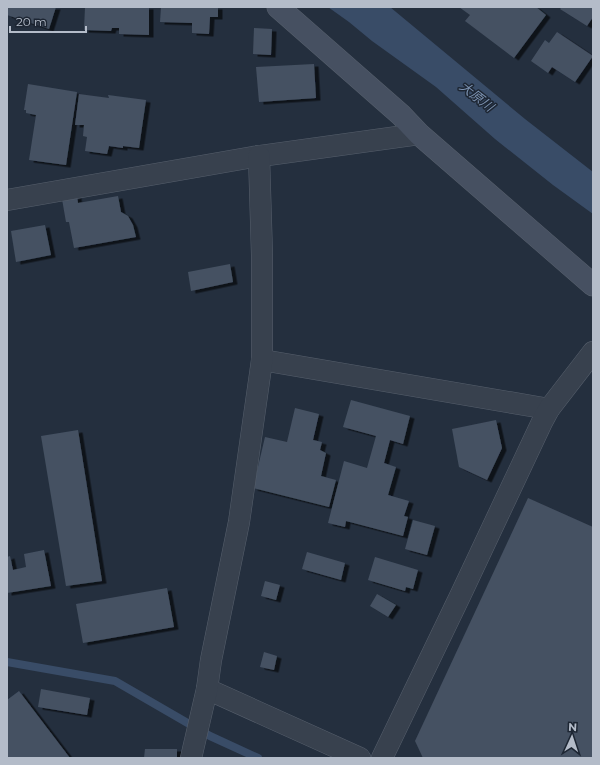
<svg xmlns="http://www.w3.org/2000/svg" width="600" height="765" viewBox="0 0 600 765" font-family="Montserrat,'Noto Sans JP',sans-serif">
	<style>
		.water { fill: #394c67 }
		.lines { fill: none; stroke-linecap: round; stroke-linejoin: round }
		.stream { stroke: #394c67; stroke-width: 8 }
		.building { fill: #455162; filter: url(#shadow) }
		.street-casing { stroke: #565f6c; stroke-width: 22 }
		.secondary-casing { stroke: #565f6c; stroke-width: 23 }
		.street { stroke: #38414e; stroke-width: 21 }
		.secondary { stroke: #465061; stroke-width: 22 }
		.labels { text-anchor: middle; dominant-baseline: central; stroke-width: 3; stroke-linejoin: round; paint-order: stroke }
		.water-label { font-size: 13px; font-style: italic; fill: #7c92b1; stroke: #1d2633 }
	</style>
	<defs>
		<filter id="shadow"><feDropShadow dx="4.5" dy="2.5" stdDeviation="0" flood-color="#0009"/></filter>
	</defs>
	<rect width="100%" height="100%" fill="#242f3e"/>
	<polygon class="water" points="328,7 390,7 525,119 593,172 593,214 553,185 495,139 436,87 372,41 349,22"/>
	<g class="lines">
		<polyline class="stream" points="7,662 115,681 210,736 258,758"/>
	</g>
	<g class="building">
		<polygon points="7,7 56,7 49,29 7,15"/>
		<polygon points="85,7 149,7 149,35 119,34 119,28 112,28 111,31 84,30"/>
		<polygon points="161,7 218,7 218,17 210,17 209,34 192,33 192,23 160,22"/>
		<polygon points="459,7 536,7 546,15 514,58 465,21 470,15"/>
		<polygon points="562,7 593,7 593,17 587,26 560,9"/>
		<polygon points="254,28 272,29 271,55 253,54"/>
		<polygon points="557,32 593,56 575,82 552,67 548,73 531,61 545,40 549,43"/>
		<polygon points="314,64 316,98 259,102 256,67"/>
		<polygon points="28,84 77,92 66,165 29,160 36,115 26,113 26,110 24,110"/>
		<polygon points="79,94 109,98 108,95 146,100 139,148 123,146 123,148 109,146 107,154 85,151 87,137 83,136 84,125 75,125"/>
		<polygon points="77,196 78,203 118,196 121,212 128,216 133,225 136,237 74,248 69,222 66,222 62,199"/>
		<polygon points="45,225 51,255 16,262 11,231"/>
		<polygon points="230,264 233,282 191,291 188,272"/>
		<polygon points="351,400 410,416 403,444 390,440 384,463 396,467 388,495 409,501 404,516 408,517 403,536 346,521 345,527 328,523 344,461 367,468 376,436 343,427"/>
		<polygon points="295,408 319,414 313,440 322,442 320,450 326,453 321,476 336,480 329,507 253,488 265,437 287,442"/>
		<polygon points="496,420 502,448 487,480 459,467 452,429"/>
		<polygon points="78,430 102,581 66,586 41,436"/>
		<polygon points="528,498 593,527 593,758 423,758 415,741"/>
		<polygon points="413,520 435,526 427,555 405,549"/>
		<polygon points="44,550 51,586 7,593 7,557 10,556 13,570 26,567 24,554"/>
		<polygon points="307,552 345,563 341,580 302,569"/>
		<polygon points="375,557 418,570 413,589 406,587 405,591 368,580"/>
		<polygon points="265,581 280,585 276,600 261,596"/>
		<polygon points="167,588 174,627 83,643 76,604"/>
		<polygon points="377,594 396,605 388,617 370,606"/>
		<polygon points="264,652 277,656 274,670 260,667"/>
		<polygon points="41,689 90,698 87,715 38,707"/>
		<polygon points="19,691 70,758 7,758 7,700"/>
		<polygon points="145,749 177,749 177,758 144,758"/>
	</g>
	<g class="lines">
		<defs>
			<g id="street">
				<polyline points="7,200 253,157 419,134"/>
				<polyline points="262,360 549,409"/>
				<polyline points="207,689 360,758"/>
				<polyline points="191,758 207,689 211,660 239,522 262,360 262,255 259,156"/>
				<polyline points="382,758 461,594 542,422 549,409 593,352"/>
			</g>
			<polyline id="secondary" points="278,7 401,115 419,134 593,285"/>
		</defs>
		<use href="#street" class="street-casing"/>
		<use href="#secondary" class="secondary-casing"/>
		<use href="#street" class="street"/>
		<use href="#secondary" class="secondary"/>
	</g>
	<g class="labels">
		<g class="water-label">
			<text transform="translate(477 96) rotate(38)">大原川</text>
		</g>
	</g>
	<rect width="600" height="765" fill="none" stroke="#b4bcc9" stroke-width="16"/>
	<g transform="translate(572 737) rotate(3)" stroke="#1d2633" stroke-width="3" paint-order="stroke">
	<path d="M0-3L7 15L0 10L-7 15Z" fill="#b4bcc9"/>
	<text y="-6" font-size="11" font-weight="bold" text-anchor="middle" fill="#b4bcc9">N</text>
	</g>
	<path d="M10 26v6h76v-6" fill="none" stroke="#b4bcc9" stroke-width="2"/>
	<text x="16" y="26" font-size="12" fill="#b4bcc9" stroke="#1d2633" stroke-width="3" paint-order="stroke">20 m</text>
</svg>
